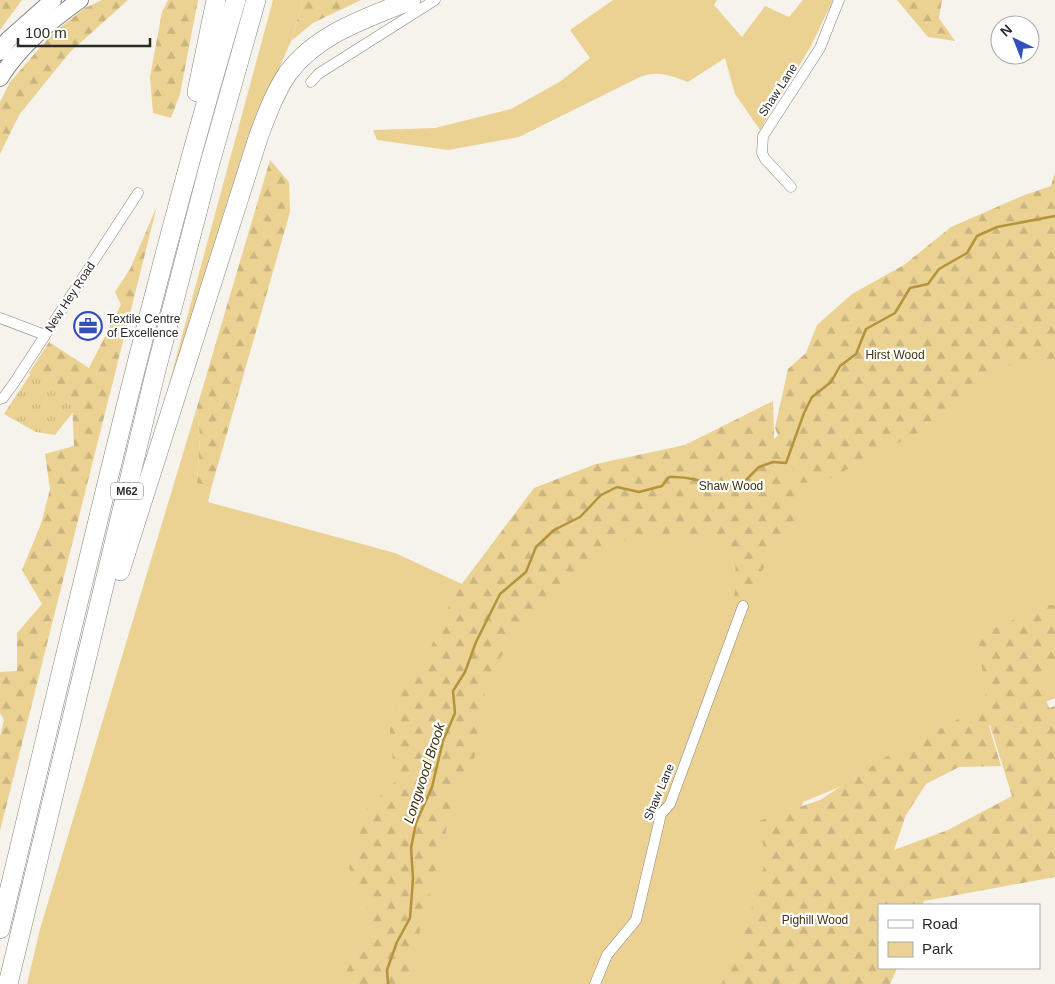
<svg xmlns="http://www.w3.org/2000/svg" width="1055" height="984" viewBox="0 0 1055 984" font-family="Helvetica,sans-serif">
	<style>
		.green { fill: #ebd293 }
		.forest { fill: url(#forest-firs) }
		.park { fill: url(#park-tufts) }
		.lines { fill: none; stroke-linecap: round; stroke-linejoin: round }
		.stream { stroke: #b5933a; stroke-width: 2.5 }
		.minor-casing { stroke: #87857f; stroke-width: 11 }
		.primary-casing { stroke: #87857f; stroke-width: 18 }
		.motorway-casing { stroke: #87857f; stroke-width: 20 }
		.minor { stroke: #fff; stroke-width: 10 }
		.primary { stroke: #fff; stroke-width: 16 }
		.motorway { stroke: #fff; stroke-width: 19 }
		.labels { text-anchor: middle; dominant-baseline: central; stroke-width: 4.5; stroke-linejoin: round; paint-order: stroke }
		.shield { fill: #fff; stroke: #6b6a68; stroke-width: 1 }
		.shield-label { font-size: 11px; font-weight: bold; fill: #2b2a28 }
		.street-label { font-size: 12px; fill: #2b2a28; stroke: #fff }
		.poi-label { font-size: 12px; fill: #2b2a28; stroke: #fff; text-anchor: start }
		.park-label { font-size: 12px; fill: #41330c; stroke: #fff }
		.water-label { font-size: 14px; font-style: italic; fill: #3f310a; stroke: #fff }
	</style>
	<defs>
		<pattern id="forest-firs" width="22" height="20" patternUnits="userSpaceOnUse" patternTransform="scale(1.25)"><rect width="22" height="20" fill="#ebd293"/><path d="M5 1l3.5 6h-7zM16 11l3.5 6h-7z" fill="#cab47f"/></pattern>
		<pattern id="park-tufts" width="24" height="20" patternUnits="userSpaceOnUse" patternTransform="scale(1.25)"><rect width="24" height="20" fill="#ebd293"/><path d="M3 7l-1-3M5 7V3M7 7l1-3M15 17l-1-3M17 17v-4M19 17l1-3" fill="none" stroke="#cab47f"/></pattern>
	</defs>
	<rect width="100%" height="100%" fill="#f5f3ec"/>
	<g class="green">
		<polygon points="273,0 303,0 291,41 263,105 169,384"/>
		<path d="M613,0H717L714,5L742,37L765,6L789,17L803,0H833L811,46L760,130L735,94L725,58L688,82C671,76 659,70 640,77L519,137L448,150L377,140L373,130L435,128L511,109L561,81L590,58L570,30Z"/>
		<polygon points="1055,238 1055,698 803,802 747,984 27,984 40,929 197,407 200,438 197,483 211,489 208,502 395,553 475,590 759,453 982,246"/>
	</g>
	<g class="forest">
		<polygon points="0,0 22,0 0,30"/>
		<polygon points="102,0 128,0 70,52 19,115 0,154 0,102 10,82 52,34 85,8"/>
		<polygon points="168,0 198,0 180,94 171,118 153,113 150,77 162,12"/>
		<polygon points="303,0 361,0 313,23 291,41"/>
		<polygon points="897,0 942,0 939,18 955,41 928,37"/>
		<polygon points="270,160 289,182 290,212 211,489 197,483 200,438 197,407"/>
		<polygon points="1055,172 1055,363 1014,363 972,384 923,430 823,482 799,483 775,428 788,369 806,353 817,325 852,294 904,265 951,227 1022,196 1051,186"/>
		<polygon points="157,206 0,831 0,737 4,720 0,713 0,672 17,671 17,633 42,604 22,570 41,524 50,489 45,454 74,446 72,402 31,378 29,373 49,342 89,368 121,305 115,292 130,269"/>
		<polygon points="773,401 774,438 785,469 803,494 794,525 734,611 736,552 714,540 680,533 630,537 573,572 524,618 487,680 474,759 453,795 444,841 406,984 341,984 344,975 372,926 364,895 349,868 367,808 395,782 389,721 406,684 430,649 455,593 534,488 596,464 685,445"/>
		<polygon points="1045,605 1055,605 1055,675 1039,681 1049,708 1055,706 1055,877 924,901 922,905 879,905 879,968 897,968 890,984 721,984 740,947 766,860 759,821 820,800 884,758 985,705 988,723 1001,766 959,767 926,784 906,815 894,850 948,830 1012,796 989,722 978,636"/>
	</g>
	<path class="park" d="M29,376C56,378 59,384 76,402L77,407L55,435L36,432L4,414Z"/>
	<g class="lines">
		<path class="stream" d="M388,984L387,970L397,942L410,918L413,879L411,848L416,823L432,787L443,741L455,713L453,691L465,672L476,642L500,594L526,572L536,547L554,530L580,517L601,495L617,487L639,492L662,486L669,477C689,476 706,482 725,488L746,480L759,467L773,462L786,463L804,413L812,397L831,382L840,366L856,354L866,329L895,313L910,288L928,284L939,269L967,253L977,236L997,227L1055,216"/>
		<defs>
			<g id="minor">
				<polyline points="311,82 318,74 435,0"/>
				<polyline points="791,187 765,159 762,153 763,136 820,48 839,0"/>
				<polyline points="0,318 45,335"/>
				<polyline points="0,399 3,398 14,383 138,193"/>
				<polyline points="595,984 607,955 636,920 661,814 670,804 743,606"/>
			</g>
			<g id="primary">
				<polyline points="0,52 8,40 53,0"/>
				<path d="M0,78C20,46 49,22 80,0"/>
			</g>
			<g id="motorway">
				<polyline points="197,92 216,0"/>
				<path d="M120,571L259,135C267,114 275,92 288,73C318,33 367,18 411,0"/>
				<path d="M0,929C75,619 145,306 236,0"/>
				<polyline points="8,984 154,378 208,170 256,0"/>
			</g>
		</defs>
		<use href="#minor" class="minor-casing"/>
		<use href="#primary" class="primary-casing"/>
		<use href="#motorway" class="motorway-casing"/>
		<use href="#minor" class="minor"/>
		<use href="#primary" class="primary"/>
		<use href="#motorway" class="motorway"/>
	</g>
	<defs>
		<symbol id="office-ring" viewBox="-11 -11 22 22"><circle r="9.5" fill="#fff" stroke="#324ebf" stroke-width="1.5"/><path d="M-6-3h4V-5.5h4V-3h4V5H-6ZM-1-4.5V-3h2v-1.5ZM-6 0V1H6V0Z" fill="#324ebf"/></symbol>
	</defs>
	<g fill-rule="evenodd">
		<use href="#office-ring" x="72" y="310" width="32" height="32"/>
	</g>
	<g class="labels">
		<rect class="shield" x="111" y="482.5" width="32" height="17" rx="4"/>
		<g class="shield-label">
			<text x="127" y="491">M62</text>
		</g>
		<g class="street-label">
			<text transform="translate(778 90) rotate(-57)">Shaw Lane</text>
			<text transform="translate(70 297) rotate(-57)">New Hey Road</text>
			<text transform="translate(659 792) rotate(-67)">Shaw Lane</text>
		</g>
		<g class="poi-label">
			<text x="107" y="319">Textile Centre<tspan x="107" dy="14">of Excellence</tspan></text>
		</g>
		<g class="park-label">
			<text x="895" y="355">Hirst Wood</text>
			<text x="731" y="486">Shaw Wood</text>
			<text x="815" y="920">Pighill Wood</text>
		</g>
		<g class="water-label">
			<text transform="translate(424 773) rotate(-72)">Longwood Brook</text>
		</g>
	</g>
	<rect x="878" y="904" width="162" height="65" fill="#ffffff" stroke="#aaaaa9"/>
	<rect x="888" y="920" width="25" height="8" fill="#ffffff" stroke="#aaaaa9"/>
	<text x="922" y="929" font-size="15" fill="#2b2a28">Road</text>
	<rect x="888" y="942" width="25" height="15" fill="#ebd293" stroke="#aaaaa9"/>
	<text x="922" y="954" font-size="15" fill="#2b2a28">Park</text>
	<g transform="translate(1015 40) rotate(317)"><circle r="24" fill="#ffffff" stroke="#aaaaa9"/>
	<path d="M0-4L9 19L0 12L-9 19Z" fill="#324ebf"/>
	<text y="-8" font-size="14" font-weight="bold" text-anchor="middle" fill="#2b2a28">N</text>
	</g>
	<path d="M18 38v8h132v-8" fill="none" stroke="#2b2a28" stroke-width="2.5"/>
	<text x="25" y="38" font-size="15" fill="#2b2a28" stroke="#ffffff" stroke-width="4" paint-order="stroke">100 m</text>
</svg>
